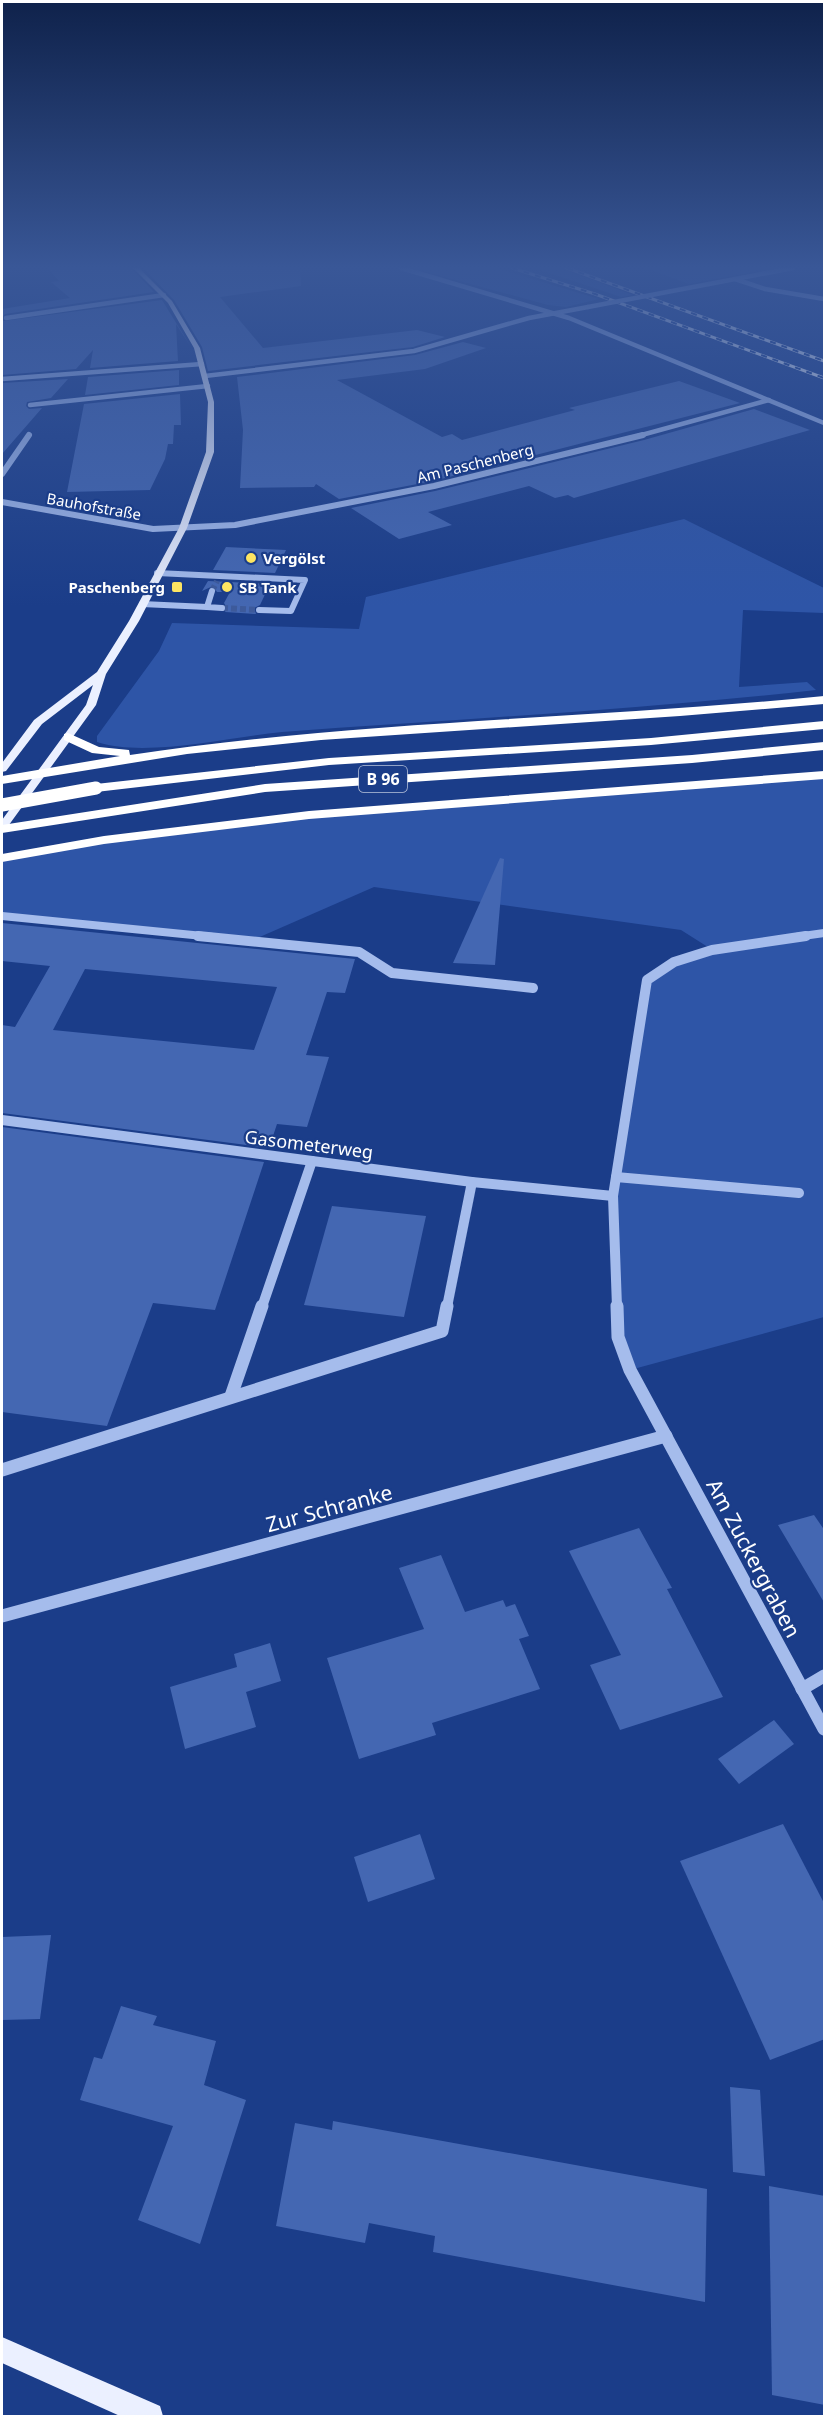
<svg xmlns="http://www.w3.org/2000/svg" width="826" height="2418" viewBox="0 0 826 2418" font-family="'Noto Sans',sans-serif">
	<style>
		.green { fill: #2e55a7 }
		.building { fill: #4467b2; fill-rule: evenodd }
		.lines { fill: none; stroke-linecap: round; stroke-linejoin: round }
		.minor-tunnel { stroke: #3d5a9b; stroke-width: 6; stroke-dasharray: 6 3; stroke-linecap: butt }
		.minor-far4 { stroke: #a5bcec; stroke-width: 4.5 }
		.minor-far3 { stroke: #a5bcec; stroke-width: 6 }
		.minor-far2 { stroke: #a5bcec; stroke-width: 8 }
		.minor-far1 { stroke: #a5bcec; stroke-width: 10 }
		.minor { stroke: #a5bcec; stroke-width: 13 }
		.major { fill: #ebf0ff; fill-rule: evenodd }
		.highway { fill: #fff; fill-rule: evenodd }
		.rail-casing { stroke: #fff; stroke-width: 3 }
		.rail { stroke: #1b3d89; stroke-width: 2; stroke-dasharray: 6; stroke-linecap: butt }
		.minor-bridge { stroke: #a5bcec; stroke-width: 4.5 }
		.highway-bridge { stroke: #fff; stroke-width: 13 }
		.poi-dot { fill: #fde562; stroke: #1b3d89; stroke-width: 2 }
		.labels { text-anchor: middle; dominant-baseline: central; stroke-width: 4.5; stroke-linejoin: round; paint-order: stroke }
		.far-street-label { font-size: 15px; fill: #fff; stroke: #1b3d89 }
		.far-poi-label { font-size: 15px; font-weight: bold; fill: #fff; stroke: #1b3d89; text-anchor: start }
		.shield { fill: #1b3d89; stroke: #bbc5dc; stroke-width: 1.5 }
		.shield-label { font-size: 16px; font-weight: bold; fill: #fff }
		.street-label { font-size: 18px; fill: #fff; stroke: #1b3d89 }
		.near-street-label { font-size: 21px; fill: #fff; stroke: #1b3d89 }
	</style>
	<rect width="100%" height="100%" fill="#1b3d89"/>
	<g class="green">
		<polygon points="412,268 496,268 599,299 566,307 548,305"/>
		<polygon points="534,268 561,268 633,295 621,297"/>
		<polygon points="645,268 775,268 689,284"/>
		<path d="M684,519L824,588V613L743,610L739,687L807,682L816,690C638,710 460,719 282,732C229,737 146,758 97,742V736L159,651L172,623L359,629L366,597Z"/>
		<polygon points="824,775 824,1317 630,1370 618,1337 613,1196 647,980 711,949 681,930 374,887 248,942 2,916 2,858 9,856 260,819 708,787"/>
	</g>
	<g class="building">
		<polygon points="47,268 131,268 154,292 5,314 2,317 3,321 162,300 191,347 176,324 178,361 90,368 93,350 76,369 2,375 2,309 70,298 51,282 59,281"/>
		<polygon points="143,268 300,268 301,286 220,297 263,348 417,330 445,337 413,347 208,371 202,347 174,300"/>
		<polygon points="463,342 486,348 425,369 337,380 442,437 452,434 462,440 575,410 569,408 679,381 740,403 433,481 339,499 316,484 314,487 240,488 243,430 237,377 415,355"/>
		<polygon points="179,370 179,385 85,395 88,377"/>
		<polygon points="68,379 51,398 27,402 26,406 29,409 42,408 2,454 2,383"/>
		<polygon points="180,394 181,425 174,425 173,444 168,444 165,459 150,490 67,492 84,404"/>
		<polygon points="754,409 810,430 574,498 568,495 555,498 529,486 428,512 452,525 399,539 351,508 435,491 644,440"/>
		<polygon points="226,547 286,550 275,573 213,570"/>
		<polygon points="208,581 270,584 260,605 254,608 256,614 225,612 227,608 224,603 230,592 217,592 213,586 202,591"/>
		<polygon points="500,858 504,859 495,965 453,963"/>
		<path d="M2,923L355,959L345,993L327,992L306,1055L329,1057L307,1127L277,1124L269,1148L2,1113V1025L15,1027L50,966L2,961ZM85,969L277,987L254,1050L53,1030Z"/>
		<polygon points="2,1127 264,1162 215,1310 153,1303 107,1426 2,1412"/>
		<polygon points="332,1206 426,1216 404,1317 304,1305"/>
		<polygon points="814,1515 825,1531 825,1604 778,1525"/>
		<polygon points="639,1528 672,1588 667,1589 723,1697 620,1730 590,1665 621,1655 569,1551"/>
		<polygon points="441,1555 465,1612 503,1600 506,1607 515,1604 529,1636 519,1639 540,1689 432,1723 436,1735 359,1759 327,1658 424,1629 399,1568"/>
		<polygon points="270,1643 281,1681 246,1692 256,1727 185,1749 170,1687 237,1667 234,1654"/>
		<polygon points="774,1720 794,1744 739,1784 718,1759"/>
		<polygon points="783,1824 825,1905 825,2039 770,2060 680,1861"/>
		<polygon points="420,1834 435,1879 368,1902 354,1857"/>
		<polygon points="51,1935 40,2019 2,2020 2,1937"/>
		<polygon points="121,2006 157,2016 153,2025 216,2041 204,2085 246,2100 200,2244 138,2220 173,2126 80,2100 94,2057 102,2059"/>
		<polygon points="730,2087 760,2090 765,2176 733,2172"/>
		<polygon points="333,2121 707,2189 705,2302 433,2252 435,2236 369,2223 365,2243 276,2226 295,2123 332,2130"/>
		<polygon points="769,2186 825,2196 825,2405 772,2395"/>
	</g>
	<g class="lines">
		<g class="minor-tunnel">
			<polyline points="212,591 217,581"/>
			<polyline points="222,608 259,610"/>
		</g>
		<g class="minor-far4">
			<polyline points="401,268 569,318 824,423"/>
			<polyline points="735,279 765,289 824,299"/>
			<polyline points="709,284 793,268"/>
			<polyline points="6,318 164,295"/>
			<polyline points="205,376 414,351 529,318 588,307"/>
			<polyline points="2,379 202,364"/>
			<polyline points="30,405 208,386"/>
			<polyline points="638,436 769,400"/>
		</g>
		<g class="minor-far3">
			<polyline points="2,474 29,435"/>
			<polyline points="2,502 153,529 235,525 434,486 643,435"/>
			<polyline points="157,573 305,580 291,611 259,610"/>
			<polyline points="212,591 207,607 222,608"/>
			<polyline points="142,604 207,607"/>
		</g>
		<g class="minor-far2">
			<polyline points="2,916 213,937"/>
			<polyline points="796,937 824,933"/>
		</g>
		<g class="minor-far1">
			<polyline points="198,936 359,952 392,973 533,988"/>
			<polyline points="2,1120 472,1182 613,1196"/>
			<polyline points="616,1177 799,1193"/>
			<polyline points="262,1307 312,1161"/>
			<polyline points="447,1307 472,1182"/>
			<polyline points="617,1307 613,1196 647,980 674,962 712,950 806,936"/>
		</g>
		<g class="minor">
			<polyline points="617,1306 618,1337 630,1370 824,1729"/>
			<polyline points="231,1396 262,1306"/>
			<polyline points="2,1470 442,1331 447,1306"/>
			<polyline points="2,1616 666,1436"/>
			<polyline points="802,1689 824,1676"/>
		</g>
		<g class="major">
			<polygon points="133,268 139,268 172,301 200,348 214,402 214,452 187,528 139,621 106,674 96,705 6,829 2,830 2,820 86,705 93,685 42,724 6,771 2,772 2,763 34,720 97,672 129,621 179,528 206,452 208,402 194,348 168,303"/>
			<polygon points="2,2337 160,2406 163,2416 120,2416 2,2363"/>
		</g>
		<g class="highway">
			<path d="M824,696V704L680,716L321,740L187,754L2,784V776L120,756L92,753L64,740V734L68,733L99,747L129,750L130,755C360,720 593,719 824,696Z"/>
			<polygon points="824,721 824,729 651,745 329,765 96,792 90,788 96,784 329,758 651,738"/>
			<polygon points="824,742 824,750 692,763 265,792 2,833 2,825 265,784 692,755"/>
			<polygon points="824,771 824,779 309,819 104,844 2,862 2,854 104,836 309,811"/>
		</g>
		<defs>
			<g id="rail">
				<polyline points="512,268 595,294 824,378"/>
				<polyline points="567,268 824,361"/>
			</g>
		</defs>
		<use href="#rail" class="rail-casing"/>
		<use href="#rail" class="rail"/>
		<polyline class="minor-bridge" points="588,307 709,284"/>
		<polyline class="highway-bridge" points="2,805 96,788"/>
	</g>
	<linearGradient id="sky" x2="0" y2="1"><stop stop-color="#0f224b"/><stop offset="0.44" stop-color="#395797"/><stop offset="1" stop-color="#395797" stop-opacity="0"/></linearGradient>
	<rect width="826" height="607" fill="url(#sky)"/>
	<g class="poi-dot">
		<circle cx="251" cy="558" r="6"/>
		<rect x="171" y="581" width="12" height="12" rx="3"/>
		<circle cx="227" cy="587" r="6"/>
	</g>
	<g class="labels">
		<g class="far-street-label">
			<text transform="translate(475 463) rotate(-14)">Am Paschenberg</text>
			<text transform="translate(94 506) rotate(10)">Bauhofstraße</text>
		</g>
		<g class="far-poi-label">
			<text x="263" y="558">Vergölst</text>
			<text x="165" y="587" text-anchor="end">Paschenberg</text>
			<text x="239" y="587">SB Tank</text>
		</g>
		<rect class="shield" x="359" y="766" width="48" height="26" rx="4.5"/>
		<g class="shield-label">
			<text x="383" y="779">B 96</text>
		</g>
		<g class="street-label">
			<text transform="translate(309 1144) rotate(7)">Gasometerweg</text>
		</g>
		<g class="near-street-label">
			<text transform="translate(329 1508) rotate(-15)">Zur Schranke</text>
			<text transform="translate(754 1558) rotate(62)">Am Zuckergraben</text>
		</g>
	</g>
	<rect width="826" height="2418" fill="none" stroke="#ffffff" stroke-width="6"/>
</svg>
